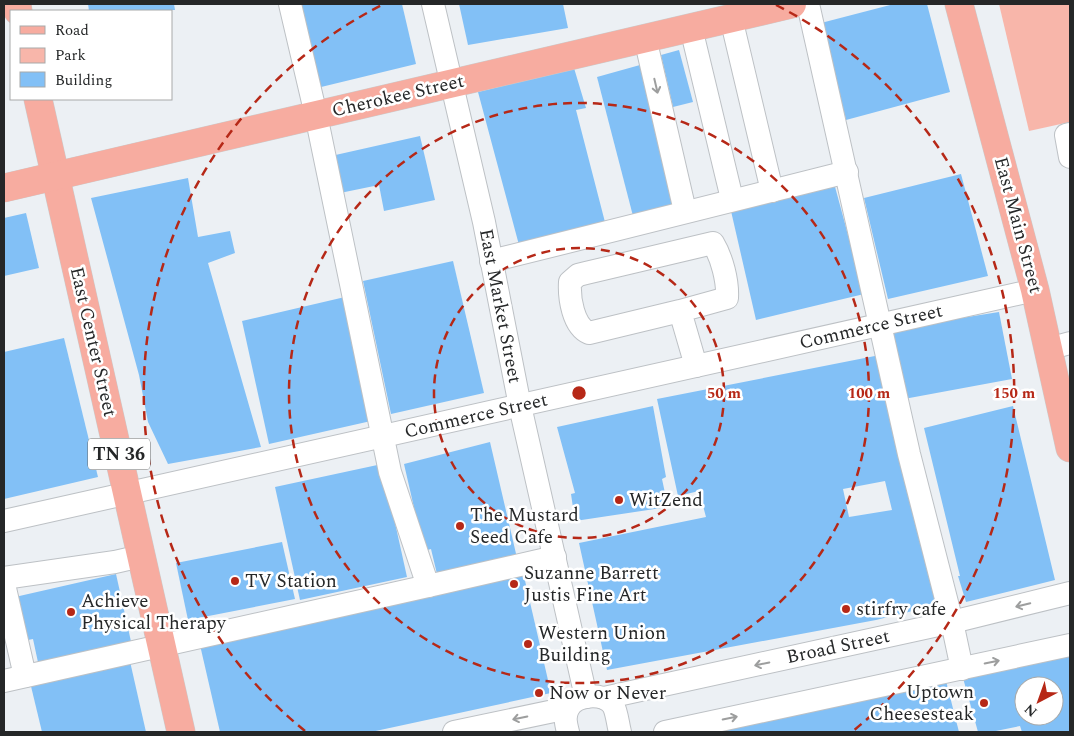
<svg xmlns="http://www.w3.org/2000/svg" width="1074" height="736" viewBox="0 0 1074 736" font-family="Spectral,serif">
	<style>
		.green { fill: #f8b6aa }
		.building { fill: #82c0f6; fill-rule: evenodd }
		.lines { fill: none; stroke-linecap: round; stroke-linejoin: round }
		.minor-casing { stroke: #bdc1c5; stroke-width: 24 }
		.major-casing { stroke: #cbcbcb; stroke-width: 29 }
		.minor { stroke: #fff; stroke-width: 22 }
		.major { stroke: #f7aca0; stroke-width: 28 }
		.oneway { stroke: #9d9e9e }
		.ring { fill: none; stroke: #b62817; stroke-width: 2.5; stroke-dasharray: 9 6 }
		.poi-dot { fill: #b62817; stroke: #fff; stroke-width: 2 }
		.labels { text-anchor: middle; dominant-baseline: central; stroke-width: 5; stroke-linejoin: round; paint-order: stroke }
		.shield { fill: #fff; stroke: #666868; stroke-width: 1 }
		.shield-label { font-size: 18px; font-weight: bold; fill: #252728 }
		.street-label { font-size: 19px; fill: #252728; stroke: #fff }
		.poi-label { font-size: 19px; fill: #252728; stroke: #fff; text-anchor: start }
		.centre { fill: #b62817; stroke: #fff; stroke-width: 2.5 }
		.ring-label { font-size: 15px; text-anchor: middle; font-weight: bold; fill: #b62817; stroke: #fff; stroke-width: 5; stroke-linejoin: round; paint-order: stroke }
	</style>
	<rect width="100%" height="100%" fill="#ecf0f4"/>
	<polygon class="green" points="999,4 1070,4 1070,122 1029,131"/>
	<g class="building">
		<polygon points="88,4 174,4 175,10 89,11"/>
		<polygon points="298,4 402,4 416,64 317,88"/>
		<polygon points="459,4 563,4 568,28 468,45"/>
		<polygon points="894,4 927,4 950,92 846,120 821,23"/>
		<polygon points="679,50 693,102 673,107 661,55"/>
		<polygon points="640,65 674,204 633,216 597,77"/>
		<polygon points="574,68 586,108 576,110 606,226 519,245 478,92"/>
		<polygon points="420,136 435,200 384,211 379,185 340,193 331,156"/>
		<polygon points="961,174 988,276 888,299 864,198"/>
		<polygon points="188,178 198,237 230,231 235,253 208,263 261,447 168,464 148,422 139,375 91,198"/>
		<polygon points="834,183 864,294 756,320 731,211"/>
		<polygon points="26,213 39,268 4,276 4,218"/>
		<polygon points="453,261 484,393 391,414 363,281"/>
		<polygon points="345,297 371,421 269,444 242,321"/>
		<polygon points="999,312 1012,379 904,399 892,329"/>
		<polygon points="64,338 98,477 4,499 4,352"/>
		<path d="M885,354L941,604L876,620L607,670L579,543L706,517L699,491L678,496L657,399ZM885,481L892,510L849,517L843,489Z"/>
		<polygon points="653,406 666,477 662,479 668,507 575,521 571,494 575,493 557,427"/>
		<polygon points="1013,406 1055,580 966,602 958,576 960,576 924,428"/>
		<polygon points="490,442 517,558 437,574 431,549 424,551 404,464"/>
		<polygon points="382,464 407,577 300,600 275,487"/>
		<polygon points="282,542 295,599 188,620 176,563"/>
		<polygon points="523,572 551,693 371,732 220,732 200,645"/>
		<polygon points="116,574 132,646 39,667 33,639 28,640 15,597"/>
		<path d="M1070,655V732H1022L1020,726L991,732H978L963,678ZM1024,686H1054V716H1024Z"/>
		<polygon points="129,657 146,732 42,732 29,678"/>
		<polygon points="945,677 959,732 718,732"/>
	</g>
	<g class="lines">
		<defs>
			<g id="minor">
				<polyline points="290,4 316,115 390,472 428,586 555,557"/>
				<polyline points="433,4 484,222 520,406 586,697"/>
				<polyline points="808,4 909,454 952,622 962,669"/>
				<polyline points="731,18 772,191"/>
				<polyline points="691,28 732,199"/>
				<polyline points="645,38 685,211"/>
				<polyline points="1070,134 1066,135 1070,157"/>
				<polyline points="491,261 847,172"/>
				<path d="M680,311L727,298C728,281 722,258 713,243L586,273L578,275L570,282C569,298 573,326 589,333L680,311L696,366"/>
				<polyline points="1048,349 1070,343"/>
				<polyline points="4,521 1035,290"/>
				<polyline points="4,578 115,562 141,556"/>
				<polyline points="4,584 25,676"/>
				<polyline points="4,681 428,586"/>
				<polyline points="604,698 952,622 1070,593"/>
				<polyline points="454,732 568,708"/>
				<path d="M568,732C566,724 564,717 568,709C575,694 603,692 613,705C617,712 618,725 620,732"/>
				<polyline points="665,732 1070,645"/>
			</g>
			<g id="major">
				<polyline points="17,4 18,11"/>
				<polyline points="959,4 1035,290 1070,448"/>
				<polyline points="38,99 181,732"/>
				<polyline points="4,188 792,4"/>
			</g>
		</defs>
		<use href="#minor" class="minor-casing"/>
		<use href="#major" class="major-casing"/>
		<use href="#minor" class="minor"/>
		<use href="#major" class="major"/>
	</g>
	<defs><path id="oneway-shaft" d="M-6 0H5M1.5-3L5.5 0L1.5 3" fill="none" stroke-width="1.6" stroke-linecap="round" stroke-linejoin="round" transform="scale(1.25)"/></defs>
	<g class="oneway">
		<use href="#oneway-shaft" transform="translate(656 86) rotate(77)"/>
		<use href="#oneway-shaft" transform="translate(1023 605) rotate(166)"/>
		<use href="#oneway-shaft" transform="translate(992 662) rotate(-12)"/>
		<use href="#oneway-shaft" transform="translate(762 664) rotate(168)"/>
		<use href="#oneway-shaft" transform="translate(520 718) rotate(168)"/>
		<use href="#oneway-shaft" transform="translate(730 718) rotate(-12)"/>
	</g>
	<g class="ring">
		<circle cx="579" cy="393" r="145"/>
		<circle cx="579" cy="393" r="290"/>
		<path d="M305 731A435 435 0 0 1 382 5M776 5A435 435 0 0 1 853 731"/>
	</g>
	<g class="poi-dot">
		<circle cx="619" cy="500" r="5"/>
		<circle cx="460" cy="526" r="5"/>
		<circle cx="235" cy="581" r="5"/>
		<circle cx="514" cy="584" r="5"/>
		<circle cx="846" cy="609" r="5"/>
		<circle cx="71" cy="612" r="5"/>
		<circle cx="528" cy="644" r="5"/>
		<circle cx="539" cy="693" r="5"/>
		<circle cx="984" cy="703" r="5"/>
	</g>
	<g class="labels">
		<rect class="shield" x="88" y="438.5" width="62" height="31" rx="4"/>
		<g class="shield-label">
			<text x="119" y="454">TN 36</text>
		</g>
		<g class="street-label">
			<text transform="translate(398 96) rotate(-13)">Cherokee Street</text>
			<text transform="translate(1018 225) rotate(75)">East Main Street</text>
			<text transform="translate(500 306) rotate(79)">East Market Street</text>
			<text transform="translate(871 327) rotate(-13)">Commerce Street</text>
			<text transform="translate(93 342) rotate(77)">East Center Street</text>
			<text transform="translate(476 416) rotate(-13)">Commerce Street</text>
			<text transform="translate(838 647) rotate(-12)">Broad Street</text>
		</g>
		<g class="poi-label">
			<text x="629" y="500">WitZend</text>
			<text x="470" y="515">The Mustard<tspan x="470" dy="22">Seed Cafe</tspan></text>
			<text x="524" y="573">Suzanne Barrett<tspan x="524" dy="22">Justis Fine Art</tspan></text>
			<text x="245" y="581">TV Station</text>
			<text x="81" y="601">Achieve<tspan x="81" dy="22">Physical Therapy</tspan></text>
			<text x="856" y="609">stirfry cafe</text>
			<text x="538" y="633">Western Union<tspan x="538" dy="22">Building</tspan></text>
			<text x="974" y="692" text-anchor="end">Uptown<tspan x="974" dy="22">Cheesesteak</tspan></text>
			<text x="549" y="693">Now or Never</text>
		</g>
	</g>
	<circle cx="579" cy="393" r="8" class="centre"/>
	<g class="ring-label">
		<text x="724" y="398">50 m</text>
		<text x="869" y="398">100 m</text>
		<text x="1014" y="398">150 m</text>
	</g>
	<rect width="1074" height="736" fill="none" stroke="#252728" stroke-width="10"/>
	<rect x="10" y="10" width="162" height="90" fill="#ffffff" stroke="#a8a9a9"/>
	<rect x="20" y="26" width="25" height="8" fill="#f7aca0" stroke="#a8a9a9"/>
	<text x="55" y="35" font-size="15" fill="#252728">Road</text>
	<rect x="20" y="48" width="25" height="15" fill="#f8b6aa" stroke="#a8a9a9"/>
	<text x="55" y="60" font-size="15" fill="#252728">Park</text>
	<rect x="20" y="72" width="25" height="15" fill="#82c0f6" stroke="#a8a9a9"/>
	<text x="55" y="85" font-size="15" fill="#252728">Building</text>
	<g transform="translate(1039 701) rotate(221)"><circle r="24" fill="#ffffff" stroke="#a8a9a9"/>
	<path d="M0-4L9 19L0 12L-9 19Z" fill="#b62817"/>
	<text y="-8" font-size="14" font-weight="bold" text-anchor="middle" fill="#252728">N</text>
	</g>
</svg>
